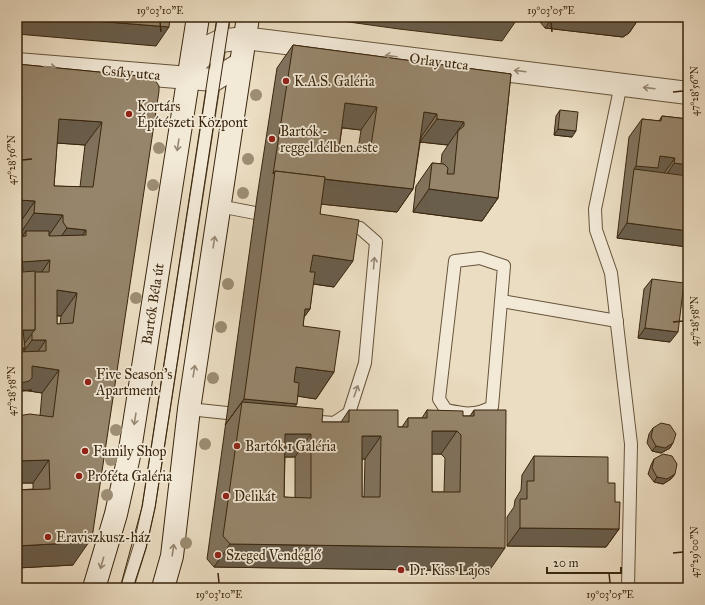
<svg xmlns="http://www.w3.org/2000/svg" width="705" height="605" viewBox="0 0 705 605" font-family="'IM FELL Great Primer',serif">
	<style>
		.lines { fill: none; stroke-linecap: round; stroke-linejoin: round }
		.lane-casing { stroke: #66533a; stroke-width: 14 }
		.street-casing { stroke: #66533a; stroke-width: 24 }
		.secondary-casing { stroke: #39250d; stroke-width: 24 }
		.lane { stroke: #f2e9d7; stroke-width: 12 }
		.street { stroke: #f2e9d7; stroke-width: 22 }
		.secondary { stroke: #f2e9d7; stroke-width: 22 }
		.tram { stroke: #39250d; stroke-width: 1 }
		.tree { fill: #9d8d73 }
		.wall { fill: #81725c; stroke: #39250d; fill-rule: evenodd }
		.shaded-wall { fill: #695d4b; stroke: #39250d }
		.building { fill: #96856b; stroke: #39250d; fill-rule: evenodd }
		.oneway { stroke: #968772 }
		.ticks { fill: none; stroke: #39250d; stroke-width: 1.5 }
		.poi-dot { fill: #8f2418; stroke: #f2e9d7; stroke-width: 1.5 }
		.labels { text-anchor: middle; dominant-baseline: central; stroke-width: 3.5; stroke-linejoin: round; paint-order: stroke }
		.street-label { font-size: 14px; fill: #39250d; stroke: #f2e9d7 }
		.poi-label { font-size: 14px; fill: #39250d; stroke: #f2e9d7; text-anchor: start }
		.neatline { fill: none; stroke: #39250d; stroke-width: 1.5 }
		.ticks-label { font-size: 10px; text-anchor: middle; fill: #39250d }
	</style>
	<rect width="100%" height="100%" fill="#ebddc2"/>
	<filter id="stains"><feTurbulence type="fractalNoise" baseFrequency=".005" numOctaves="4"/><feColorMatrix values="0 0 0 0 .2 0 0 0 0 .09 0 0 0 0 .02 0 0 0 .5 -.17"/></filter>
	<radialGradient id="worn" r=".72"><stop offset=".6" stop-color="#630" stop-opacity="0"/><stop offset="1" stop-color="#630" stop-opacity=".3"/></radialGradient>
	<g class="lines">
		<defs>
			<g id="lane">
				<polyline points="190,76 218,47"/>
				<polyline points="621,84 595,209 596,230 611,273 631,444 628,588"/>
				<polyline points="219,206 255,213"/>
				<path d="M480,258L504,266L492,407C474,416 465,414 446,410L439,399L455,261Z"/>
				<polyline points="502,301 617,321"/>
				<polyline points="189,409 227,413"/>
				<polyline points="321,422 334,423 349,413 365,363 376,242 360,228 341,225"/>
				<polyline points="127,588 140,546 149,505 224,17"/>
			</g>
			<g id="street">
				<polyline points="193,54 220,41 244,38 688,93"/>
				<polyline points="17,64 214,80 240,64"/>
			</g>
			<g id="secondary">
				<polyline points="94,588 116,514 129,456 198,17"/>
				<polyline points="163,588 172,556 189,409 248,17"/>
			</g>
		</defs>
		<use href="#lane" class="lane-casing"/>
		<use href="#street" class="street-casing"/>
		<use href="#secondary" class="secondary-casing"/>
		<use href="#lane" class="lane"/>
		<use href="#street" class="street"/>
		<use href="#secondary" class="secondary"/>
		<g class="tram">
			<polyline points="120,588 142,507 217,17"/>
			<polyline points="133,588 146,548 155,508 230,17"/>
		</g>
	</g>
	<g class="tree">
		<circle cx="256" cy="95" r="6"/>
		<circle cx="159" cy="148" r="6"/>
		<circle cx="248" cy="159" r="6"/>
		<circle cx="153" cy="185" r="6"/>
		<circle cx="243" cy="193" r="6"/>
		<circle cx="228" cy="284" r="6"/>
		<circle cx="136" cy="298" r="6"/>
		<circle cx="221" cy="327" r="6"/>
		<circle cx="213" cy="378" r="6"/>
		<circle cx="116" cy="430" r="6"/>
		<circle cx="205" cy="444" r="6"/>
		<circle cx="111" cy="460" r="6"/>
		<circle cx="107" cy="495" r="6"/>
		<circle cx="186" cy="543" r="6"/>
	</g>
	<g class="wall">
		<polygon points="541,17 640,17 629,33 623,37 545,28 540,22"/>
		<polygon points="680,17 688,17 683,22"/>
		<path d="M293,45L511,74L498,198L482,221L413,212L416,186L432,163L441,164L442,154L448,145L420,142L421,137L413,189L397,212L321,204L320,214L334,287L313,284L310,309L304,317L303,326L334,372L316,399L298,396L295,406L322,422H341L349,410L398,427H402L408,418H422L427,410L463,416H470L474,410L489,571L214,567L207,559L257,197L277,68ZM342,128L361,130L358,150L339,148ZM432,454H441L445,458L444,492H432ZM285,457H295V498L284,497ZM362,459H365L364,497H362Z"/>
		<path d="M17,64L150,77L73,565L17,568V490L33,489V483H17V416H40L42,393L23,390L17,399V237H18L19,224H17ZM57,143L85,145L80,187L54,186ZM57,316H61L60,324H57Z"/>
		<polygon points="560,110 572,137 554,135 556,116"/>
		<polygon points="662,116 688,119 688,247 617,238 629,137 642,119 659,121"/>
		<polygon points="652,279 670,342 638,338 644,289"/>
		<polygon points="688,330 688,348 686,348"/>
		<polygon points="653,428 670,448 661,453 652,451 647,443 649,434"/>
		<polygon points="534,456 608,483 615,502 619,529 606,547 507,546 507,517 514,507 515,500 521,490 522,475"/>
		<polygon points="654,459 675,474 671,479 663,484 654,482 648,474 651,465"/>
	</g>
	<g class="shaded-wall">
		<polygon points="17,17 46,17 169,27 156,46 17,34"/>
		<polygon points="313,17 509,17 518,18 502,41 399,29"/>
		<polygon points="553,17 640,17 629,33 623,37 545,28"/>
		<polygon points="686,17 688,17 688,22 683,22"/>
		<polygon points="345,103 377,107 361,130 329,126"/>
		<polygon points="424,112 437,114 421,137 408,135"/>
		<polygon points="59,119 102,122 85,145 43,142"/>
		<polygon points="437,119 464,122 448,145 420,142"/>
		<polygon points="558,129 576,131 572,137 554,135"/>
		<polygon points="660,156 675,158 662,176 634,169 636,166"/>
		<polygon points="674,163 688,165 688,180 662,182"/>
		<polygon points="275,174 413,189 397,212 272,199"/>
		<polygon points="429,189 498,198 482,221 413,212"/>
		<polygon points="18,200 35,201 19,224 17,224 17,201"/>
		<polygon points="34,213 63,215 47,238 26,231 22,237 18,237"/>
		<polygon points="627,223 688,231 688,247 617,238"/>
		<polygon points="67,228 86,230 70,253 51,251"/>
		<polygon points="313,255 353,261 334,287 294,281"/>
		<polygon points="50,260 34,283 25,284 17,262"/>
		<polygon points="57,290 77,293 61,316 41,313"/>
		<polygon points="305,309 310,309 291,335"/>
		<polygon points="645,328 678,332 670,342 638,338"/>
		<polygon points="23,330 35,330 21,348 25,348 17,359 17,339"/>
		<polygon points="32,340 46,340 30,363 17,361"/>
		<polygon points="32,366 59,370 42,393 23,390 17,399 17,388"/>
		<polygon points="296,367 334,372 316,399 277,393"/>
		<polygon points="244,399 297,404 278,430 242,402 225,425"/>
		<polygon points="432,431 457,431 441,454 416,454"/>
		<polygon points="285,434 311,434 295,457 269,457"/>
		<polygon points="362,436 381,436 365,459 346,459"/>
		<polygon points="673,443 670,448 661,453 652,451 656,446"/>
		<polygon points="49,460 33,483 17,483 17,461"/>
		<polygon points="675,474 671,479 663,484 654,482 657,477"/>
		<polygon points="520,528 619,529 606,547 507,546"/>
		<polygon points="89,542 73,565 17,568 17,546"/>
		<polygon points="230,544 505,548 489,571 214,567"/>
	</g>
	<g class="building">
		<polygon points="46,17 170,17 169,27"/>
		<polygon points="621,17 639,17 636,19"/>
		<path d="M293,45L511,74L498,198L429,189L432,163L444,164L448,168L447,174H454L458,131L464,126V122L437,119V114L424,112L413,189L324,179L325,177L275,171L273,174ZM345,103L377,107L370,152L339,148Z"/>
		<path d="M17,64L150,77L155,80L159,86V91L92,538L89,542L17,546V490L50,489L49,460L17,461V416L30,414L53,417L59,370L32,366V378L29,381L21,383L17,380V352L46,351V340H32V333L35,330V272H49L50,260L22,262V258H17V237L26,236V231H49V236L86,235V230L67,228L63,222V215L34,213L35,201L18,200V212H17ZM59,119L102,122L93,187L54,186ZM57,290L77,293L73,323L57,324Z"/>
		<polygon points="560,110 578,112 576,131 558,129"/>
		<polygon points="662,116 688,119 688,165 674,163 675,158 660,156 658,168 636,166 642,119 661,121"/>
		<polygon points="634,169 688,176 688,231 627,223"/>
		<polygon points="275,171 325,177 320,214 359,220 353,261 313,255 310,272 315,272 310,309 305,309 303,326 340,331 334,372 296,367 294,382 299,383 297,404 244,399"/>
		<polygon points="17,258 22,258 23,272 35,271 35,330 23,330 25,348 17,348"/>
		<polygon points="652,279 684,283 678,332 645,328"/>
		<path d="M242,402L323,409L322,422H349V410H398V427H408V418H427V410L463,411V416H474V410H506L505,548L230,544L223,536ZM432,431H457L461,435L460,492H432ZM285,434H311V498L284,497ZM362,436H381L380,497H362Z"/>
		<polygon points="661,423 670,425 676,434 673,443 665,448 656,446 651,437 653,428"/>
		<polygon points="663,454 672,456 677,464 675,474 667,479 657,477 652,468 654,459"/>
		<polygon points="534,456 608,457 608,483 615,483 615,502 620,502 619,529 520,528 520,499 527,499 527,481 534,481"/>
		<polygon points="241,587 308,588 309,588 237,588"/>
	</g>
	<defs><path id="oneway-shaft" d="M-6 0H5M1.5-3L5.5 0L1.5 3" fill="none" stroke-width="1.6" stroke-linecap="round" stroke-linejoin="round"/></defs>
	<g class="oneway">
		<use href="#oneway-shaft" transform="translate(391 56) rotate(-173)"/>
		<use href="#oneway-shaft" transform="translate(50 67) rotate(4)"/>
		<use href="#oneway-shaft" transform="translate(520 71) rotate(-173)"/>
		<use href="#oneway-shaft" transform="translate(649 88) rotate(-173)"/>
		<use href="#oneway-shaft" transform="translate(178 145) rotate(99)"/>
		<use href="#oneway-shaft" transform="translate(214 242) rotate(-81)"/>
		<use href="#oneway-shaft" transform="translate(374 263) rotate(-85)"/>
		<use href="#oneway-shaft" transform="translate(194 371) rotate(-81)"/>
		<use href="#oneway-shaft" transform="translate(356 391) rotate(-71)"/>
		<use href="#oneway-shaft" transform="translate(135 419) rotate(99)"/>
		<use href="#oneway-shaft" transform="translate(173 550) rotate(-82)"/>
		<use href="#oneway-shaft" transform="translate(102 563) rotate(106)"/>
	</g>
	<path class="ticks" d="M160,22L161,32M551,22L552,32M673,92L683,91M22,160L32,159M673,322L683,321M22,391L32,390M673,553L683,552M218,573L219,583M609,573L610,583"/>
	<g class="poi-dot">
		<circle cx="286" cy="81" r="4"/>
		<circle cx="129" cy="114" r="4"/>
		<circle cx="272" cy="139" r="4"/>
		<circle cx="88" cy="382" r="4"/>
		<circle cx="237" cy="446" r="4"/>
		<circle cx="85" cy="451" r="4"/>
		<circle cx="79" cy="476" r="4"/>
		<circle cx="226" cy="496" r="4"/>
		<circle cx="48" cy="537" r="4"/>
		<circle cx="218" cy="555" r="4"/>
		<circle cx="401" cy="570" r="4"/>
	</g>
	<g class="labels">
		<g class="street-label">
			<text transform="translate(439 62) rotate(7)">Orlay utca</text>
			<text transform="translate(131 73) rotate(5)">Csíky utca</text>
			<text transform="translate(153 304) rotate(-81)">Bartók Béla út</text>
		</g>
		<g class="poi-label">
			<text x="294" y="81">K.A.S. Galéria</text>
			<text x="137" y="106">Kortárs<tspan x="137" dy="16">Építészeti Központ</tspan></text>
			<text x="280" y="131">Bartók -<tspan x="280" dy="16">reggel.délben.este</tspan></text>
			<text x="96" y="374">Five Season's<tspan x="96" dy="16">Apartment</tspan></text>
			<text x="245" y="446">Bartók 1 Galéria</text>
			<text x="93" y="451">Family Shop</text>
			<text x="87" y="476">Próféta Galéria</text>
			<text x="234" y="496">Delikát</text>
			<text x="56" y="537">Eraviszkusz-ház</text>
			<text x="226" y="555">Szeged Vendéglő</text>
			<text x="409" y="570">Dr. Kiss Lajos</text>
		</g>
	</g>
	<rect width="705" height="605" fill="none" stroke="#ebddc2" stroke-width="44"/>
	<path d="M547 567v6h74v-6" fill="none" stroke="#39250d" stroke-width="2"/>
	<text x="553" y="567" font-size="12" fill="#39250d" stroke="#f2e9d7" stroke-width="3" paint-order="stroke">20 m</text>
	<rect x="22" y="22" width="661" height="561" class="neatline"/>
	<g class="ticks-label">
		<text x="160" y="14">19°03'10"E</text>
		<text x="551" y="14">19°03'05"E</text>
		<text transform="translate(694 91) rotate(-90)" y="4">47°28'56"N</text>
		<text transform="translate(11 160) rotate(-90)" y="4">47°28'56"N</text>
		<text transform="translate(694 321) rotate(-90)" y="4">47°28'58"N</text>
		<text transform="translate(11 391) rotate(-90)" y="4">47°28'58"N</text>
		<text transform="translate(694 552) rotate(-90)" y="4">47°29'00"N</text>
		<text x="219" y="598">19°03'10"E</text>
		<text x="610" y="598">19°03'05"E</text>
	</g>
	<rect width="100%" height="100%" filter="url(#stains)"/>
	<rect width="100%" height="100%" fill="url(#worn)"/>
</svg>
